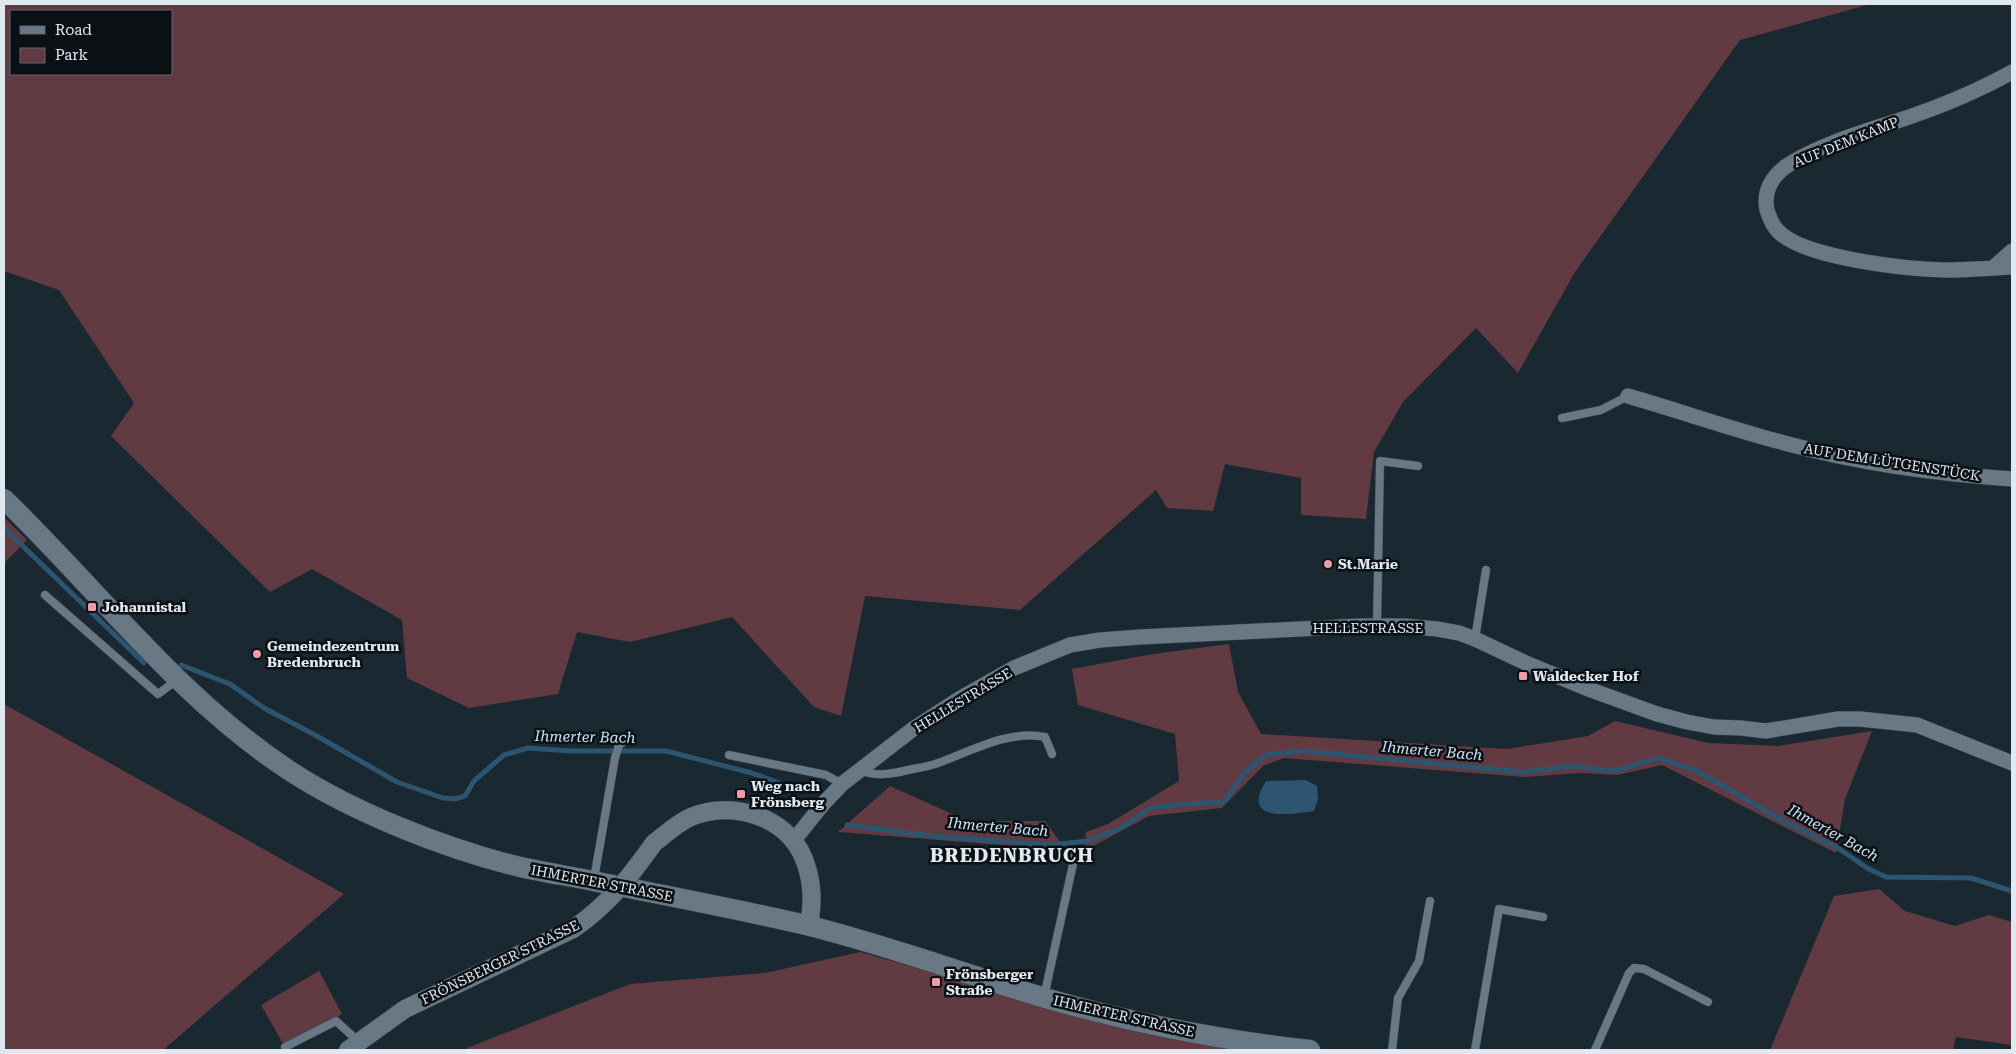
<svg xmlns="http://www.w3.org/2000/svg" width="2016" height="1054" viewBox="0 0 2016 1054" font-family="'Roboto Serif',serif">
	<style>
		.green { fill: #623b42; fill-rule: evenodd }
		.water { fill: #2d5570 }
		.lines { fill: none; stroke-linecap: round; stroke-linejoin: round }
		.stream { stroke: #2d5570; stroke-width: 5 }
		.service-casing { stroke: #39454d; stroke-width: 9 }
		.minor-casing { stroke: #39454d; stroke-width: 16 }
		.tertiary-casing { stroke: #39454d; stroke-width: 19 }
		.secondary-casing { stroke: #39454d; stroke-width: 21 }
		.service { stroke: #687884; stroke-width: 8 }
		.minor { stroke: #687884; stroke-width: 15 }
		.tertiary { stroke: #687884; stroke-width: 18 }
		.secondary { stroke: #687884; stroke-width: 20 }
		.tertiary-bridge-casing { stroke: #39454d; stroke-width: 19; stroke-linecap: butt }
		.tertiary-bridge { stroke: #687884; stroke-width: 18 }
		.poi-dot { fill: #f39aaa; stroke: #0a1014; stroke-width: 2 }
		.labels { text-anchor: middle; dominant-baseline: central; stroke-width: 5; stroke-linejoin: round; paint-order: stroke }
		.street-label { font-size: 14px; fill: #e0e9ef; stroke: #0a1014 }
		.poi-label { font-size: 14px; font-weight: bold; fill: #e0e9ef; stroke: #0a1014; text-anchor: start }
		.water-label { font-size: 15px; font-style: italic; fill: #cbe4f7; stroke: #0a1014 }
		.district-label { font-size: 19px; font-weight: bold; letter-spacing: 1px; fill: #e0e9ef; stroke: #0a1014 }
	</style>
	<rect width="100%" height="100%" fill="#1a2832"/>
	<g class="green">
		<path d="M4,4H1871L1740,40L1575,272L1518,373L1476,328L1403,402L1374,452L1366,519L1301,515V478L1225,464L1213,511L1167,508L1156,490L1020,610L865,596L841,716L814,707L732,617L630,642L577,632L558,694L469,708L407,678L402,620L312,569L270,592L111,436L134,403L59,290L4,271ZM171,11V74H11V11Z"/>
		<polygon points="4,517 27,540 4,563"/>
		<polygon points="1229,644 1238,692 1261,734 1507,749 1588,736 1615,721 1708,743 1778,746 1872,731 1845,799 1836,853 1662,765 1617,775 1579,773 1525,777 1284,758 1263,766 1222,808 1149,816 1084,851 1086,832 1108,824 1179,781 1175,734 1078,705 1072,669 1153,654"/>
		<polygon points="4,704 344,894 163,1050 4,1050"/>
		<polygon points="890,786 968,821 1045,821 1066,850 838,832"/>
		<polygon points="1879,889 1905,911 1955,926 1989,915 2012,922 2012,1045 1956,1037 1953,1050 1770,1050 1834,896"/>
		<polygon points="860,952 1027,999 1245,1050 468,1050 467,1048 630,984 765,973"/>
		<polygon points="319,971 342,1014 285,1047 261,1005"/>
	</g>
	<path class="water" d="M1306,780L1317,786L1318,799L1314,811C1289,815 1240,822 1266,781Z"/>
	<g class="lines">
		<g class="stream">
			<polyline points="4,528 144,663"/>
			<polyline points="181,665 230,684 264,708 315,735 397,782 443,798 455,799 465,796 474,781 504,755 528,748 570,751 666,751 752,773 795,789"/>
			<polyline points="847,825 932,836 1050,845 1088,841 1123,827 1150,808 1183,804 1224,802 1246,771 1266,755 1303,751 1523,772 1573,766 1614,771 1659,758 1697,771 1782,820 1841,850 1867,868 1886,877 1971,878 2012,891"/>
		</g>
		<defs>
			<g id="service">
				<polyline points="1562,418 1601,410 1628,396"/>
				<polyline points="45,595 158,694 177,680"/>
				<polyline points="1377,625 1380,461 1418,466"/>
				<polyline points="1475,639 1486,570"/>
				<polyline points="729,755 826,775 842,784"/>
				<path d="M860,770C875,777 892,774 908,770C917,768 926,767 935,764C968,753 1008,729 1045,737L1052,754"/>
				<polyline points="594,879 615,758 619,745 630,737"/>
				<polyline points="1044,997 1075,855"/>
				<polyline points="285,1047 336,1021 359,1042"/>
				<polyline points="1392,1050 1398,998 1419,961 1430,901"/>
				<polyline points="1475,1050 1499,909 1543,917"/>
				<polyline points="1595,1050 1629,973 1634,968 1644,969 1708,1002"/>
			</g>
			<g id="minor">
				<path d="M2012,72C1976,92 1937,108 1897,121C1863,132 1815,146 1785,167C1772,177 1763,192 1767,210C1769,216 1772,225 1777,230C1801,258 1906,269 1944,270C1967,270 1990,268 2012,267"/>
				<polyline points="1993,268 2012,251"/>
				<path d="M1628,396C1683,412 1737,431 1792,445C1863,464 1939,474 2012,479"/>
				<polyline points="794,840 823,804 842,784 913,729 959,699 1014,668 1070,645 1100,640 1140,637 1359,626 1404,626 1437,629 1459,633 1475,639 1528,664 1591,690 1657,714 1687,722 1714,727 1741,728 1766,731 1838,719 1860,719 1917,725 2012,763"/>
			</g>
			<g id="tertiary">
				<path d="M654,843C666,834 677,823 691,817C732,800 787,816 804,859C813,882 813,902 809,926"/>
				<polyline points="348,1050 405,1009 573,929"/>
			</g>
			<path id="secondary" d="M4,499C99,591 179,698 290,771C351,811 441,847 512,865C540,872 570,876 598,882C668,896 737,909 806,925C887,945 965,974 1045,998C1132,1023 1220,1040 1310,1050"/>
		</defs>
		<use href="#service" class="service-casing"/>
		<use href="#minor" class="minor-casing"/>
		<use href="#tertiary" class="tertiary-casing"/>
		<use href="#secondary" class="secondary-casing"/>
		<use href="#service" class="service"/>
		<use href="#minor" class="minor"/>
		<use href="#tertiary" class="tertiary"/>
		<use href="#secondary" class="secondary"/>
		<defs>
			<path id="tertiary-bridge" d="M573,929C608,905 629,878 654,843"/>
		</defs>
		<use href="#tertiary-bridge" class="tertiary-bridge-casing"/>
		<use href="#tertiary-bridge" class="tertiary-bridge"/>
	</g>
	<g class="poi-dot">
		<circle cx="1328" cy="564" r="5"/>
		<rect x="87" y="602" width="10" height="10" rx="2.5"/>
		<circle cx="257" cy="654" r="5"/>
		<rect x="1518" y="671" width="10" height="10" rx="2.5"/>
		<rect x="736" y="789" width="10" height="10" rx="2.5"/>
		<rect x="931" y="977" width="10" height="10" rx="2.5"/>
	</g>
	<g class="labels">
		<g class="street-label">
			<text transform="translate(1846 142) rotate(-22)">AUF DEM KAMP</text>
			<text transform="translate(1892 462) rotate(9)">AUF DEM LÜTGENSTÜCK</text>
			<text x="1368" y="628">HELLESTRASSE</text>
			<text transform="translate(963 700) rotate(-31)">HELLESTRASSE</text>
			<text transform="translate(602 883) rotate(11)">IHMERTER STRASSE</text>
			<text transform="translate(500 962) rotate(-26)">FRÖNSBERGER STRASSE</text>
			<text transform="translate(1124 1016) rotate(13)">IHMERTER STRASSE</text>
		</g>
		<g class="poi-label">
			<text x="1338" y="564">St.Marie</text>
			<text x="102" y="607">Johannistal</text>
			<text x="267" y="646">Gemeindezentrum<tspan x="267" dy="16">Bredenbruch</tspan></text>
			<text x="1533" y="676">Waldecker Hof</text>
			<text x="751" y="786">Weg nach<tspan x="751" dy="16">Frönsberg</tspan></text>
			<text x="946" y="974">Frönsberger<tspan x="946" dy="16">Straße</tspan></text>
		</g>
		<g class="water-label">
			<text transform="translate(585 737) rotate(1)">Ihmerter Bach</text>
			<text transform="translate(1432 751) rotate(5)">Ihmerter Bach</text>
			<text transform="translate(998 827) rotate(5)">Ihmerter Bach</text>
			<text transform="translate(1833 833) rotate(29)">Ihmerter Bach</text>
		</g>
		<g class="district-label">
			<text x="1012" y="855">BREDENBRUCH</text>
		</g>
	</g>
	<rect width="2016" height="1054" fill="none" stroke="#e0e9ef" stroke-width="10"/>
	<rect x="10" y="10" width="162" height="65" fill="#0a1014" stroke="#60676c"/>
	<rect x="20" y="26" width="25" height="8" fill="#687884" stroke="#60676c"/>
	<text x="55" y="35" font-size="15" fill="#e0e9ef">Road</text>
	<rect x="20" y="48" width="25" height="15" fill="#623b42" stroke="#60676c"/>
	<text x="55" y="60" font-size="15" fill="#e0e9ef">Park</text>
</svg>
